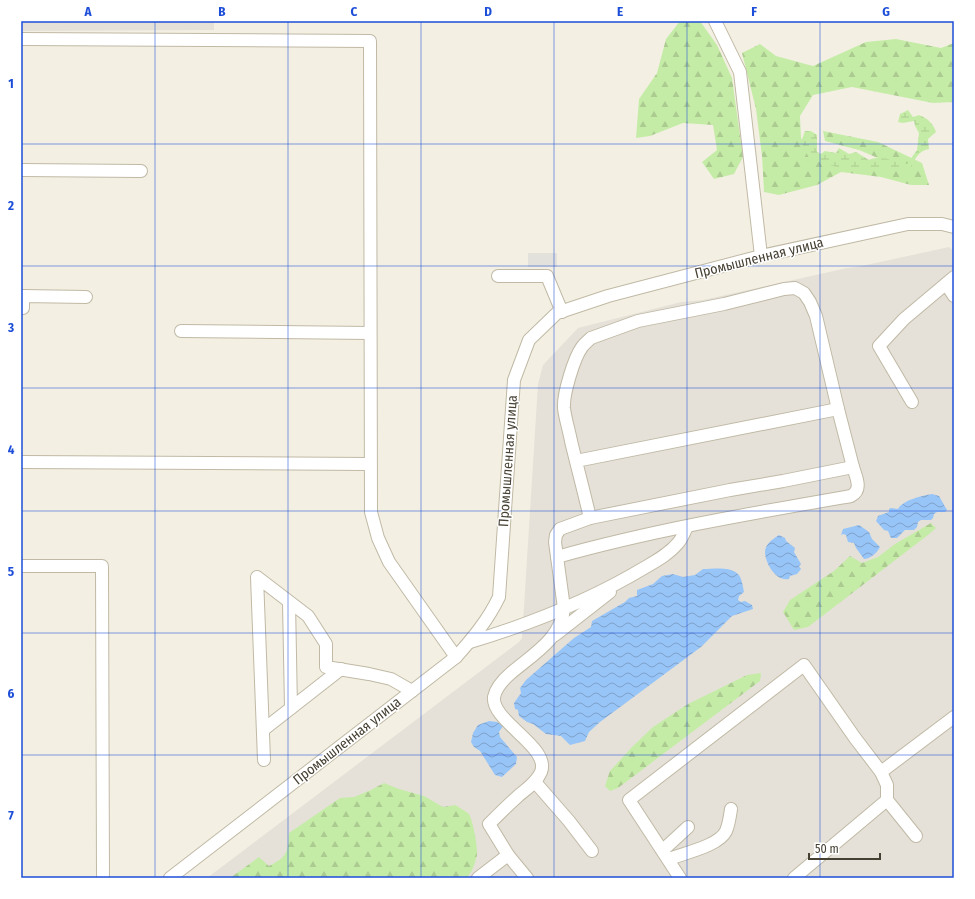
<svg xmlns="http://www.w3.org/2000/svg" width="975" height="899" viewBox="0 0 975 899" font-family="'Fira Sans Condensed',sans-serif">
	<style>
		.industrial { fill: #e5e1d8 }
		.forest { fill: url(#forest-firs) }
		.wetland { fill: url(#wetland-marsh) }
		.parking { fill: #e3e1dc }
		.water { fill: url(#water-waves) }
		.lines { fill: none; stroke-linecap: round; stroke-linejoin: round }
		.minor-casing { stroke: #c0b9a5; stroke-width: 14 }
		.minor { stroke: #fff; stroke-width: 12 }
		.grid { fill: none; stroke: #1d4ed8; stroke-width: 1; stroke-opacity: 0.55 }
		.labels { text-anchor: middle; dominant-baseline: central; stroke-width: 3; stroke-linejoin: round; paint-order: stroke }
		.street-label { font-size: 14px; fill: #464033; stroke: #fff }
		.neatline { fill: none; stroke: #1d4ed8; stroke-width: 1.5 }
		.grid-label { font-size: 13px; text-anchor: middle; font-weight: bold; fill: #1d4ed8 }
	</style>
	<defs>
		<pattern id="forest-firs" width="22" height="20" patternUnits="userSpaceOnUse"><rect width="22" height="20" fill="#c5eca7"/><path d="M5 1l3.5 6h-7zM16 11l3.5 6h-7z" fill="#abcb90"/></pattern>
		<pattern id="wetland-marsh" width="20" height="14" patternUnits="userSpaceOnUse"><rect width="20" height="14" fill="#c5eca7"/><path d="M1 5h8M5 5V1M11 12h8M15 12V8" fill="none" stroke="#abcb90"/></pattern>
		<pattern id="water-waves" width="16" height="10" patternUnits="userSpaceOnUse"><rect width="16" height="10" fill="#98c5f7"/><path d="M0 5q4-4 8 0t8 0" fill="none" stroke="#7ea1c9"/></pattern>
	</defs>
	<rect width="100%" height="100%" fill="#f3f0e3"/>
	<g class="industrial">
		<polygon points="21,21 214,21 214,30 21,31"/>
		<polygon points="949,247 954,251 954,878 207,878 519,642 522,638 538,384 543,365 578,328 681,302 703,300 847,268 857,267"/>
	</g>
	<g class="forest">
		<polygon points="680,21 700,21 717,45 732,78 743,157 734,174 714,179 702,162 717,150 713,125 683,123 650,136 636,138 639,99 657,73 666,39"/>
		<polygon points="896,39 941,48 954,43 954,102 933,103 852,87 813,95 800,116 801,138 810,155 831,161 885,161 859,150 825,141 823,131 878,142 922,163 929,185 911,185 881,177 841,172 817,185 779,195 764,192 762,156 756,109 742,53 760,44 776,56 813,66 866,42"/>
		<polygon points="931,523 936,528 928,535 808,627 794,630 783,612 790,600 834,571 850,556 862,563 878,557 895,544"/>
		<polygon points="761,673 760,681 618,788 610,791 605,786 610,771 632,747 653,727 688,704 747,675"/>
		<path d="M384,783L399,789L424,796L443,807L456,805C459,808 466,811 469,814C473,821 478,848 477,855C475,863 472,874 466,878H230L259,857L269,866C287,857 288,853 289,833L340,798L354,797L371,790Z"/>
	</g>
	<path class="wetland" d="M908,110L913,117L919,115C927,118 933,123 936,132L928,139L929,149C918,151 915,159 911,168L893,169L878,167L861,169L841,168L824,164L809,158L801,142L805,131H811L817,135V152L821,154L825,151L836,153L839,148L849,154L856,152L869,160C878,155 897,161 907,164L917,150L919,133L915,126L914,121L903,123L898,122L900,114Z"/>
	<rect class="parking" x="528" y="253" width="29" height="14"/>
	<g class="water">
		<path d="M932,494L939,496L947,510L945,512H937L934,514L933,518L931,520H921L918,522L917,527L914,530H905L897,538H891L888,531L884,530L876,521L878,516L889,512V509L891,508L898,509C903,500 921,496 932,494Z"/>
		<path d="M859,525L869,532L872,539L880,547C877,553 870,559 864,559L856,548L854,543L848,542L846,535L843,534L841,535L843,529Z"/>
		<path d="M779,535L785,538L786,541L795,548L794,552L801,564L799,566L801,569L797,574L790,576L789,579C776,582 765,563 765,552C765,544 773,539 779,535Z"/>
		<path d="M703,569C713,569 730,566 738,574C742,578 743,587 744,592L739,596L738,600L741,602L745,601L752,605L753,609L732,616L701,647L600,722L589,732L585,741L570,745L561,736L546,734L533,724L527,722L519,716L518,710L515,709L514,703L521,693L520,688L526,680L574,638L591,627L592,621L625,602L629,598L637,596V590L653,584L662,576L673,574L683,577L695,575Z"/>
		<polygon points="489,721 497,722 503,726 499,732 500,737 517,757 516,764 502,777 495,775 480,751 474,747 471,742 473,733 478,725"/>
	</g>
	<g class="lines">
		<defs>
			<g id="minor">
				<polyline points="715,21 740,72 761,256"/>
				<polyline points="21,39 370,41 371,512 378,538 389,562 456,657"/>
				<polyline points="21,170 141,171"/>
				<polyline points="498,276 547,276 562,312"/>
				<polyline points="946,284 954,296"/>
				<polyline points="21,308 23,308 23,296 86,297"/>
				<polyline points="181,331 370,333"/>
				<polyline points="912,402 879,346 904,319 954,277"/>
				<path d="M576,461L838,409L816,316L810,302L804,293L795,288L784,289L724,304L638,321L591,338C588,341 585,343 582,347C574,358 563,394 564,408C565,418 569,430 571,441C577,466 584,492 590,518"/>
				<polyline points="21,462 370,464"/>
				<path d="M557,557C653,530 753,513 851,496C863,490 856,477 853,467"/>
				<polyline points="21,566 102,566 103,878"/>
				<polyline points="289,602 291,708"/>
				<polyline points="555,635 610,592"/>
				<path d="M470,642C530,624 589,601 644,568C656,561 669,554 678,543C682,539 684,532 687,527"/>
				<polyline points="263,730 341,669"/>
				<polyline points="264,760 257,577 308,616 326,644 326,667 369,674 391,679 412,691"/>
				<polyline points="881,772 954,717"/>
				<polyline points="535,782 569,821 592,851"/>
				<polyline points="887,800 916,836"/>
				<polyline points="663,850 688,827"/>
				<path d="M669,859C684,853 719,846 726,831C729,824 730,816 731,809"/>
				<path d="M170,878L456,657C473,638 488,620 499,597L514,380L529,340L557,313L608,296L761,256L908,224H942L954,227"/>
				<polyline points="478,878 508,855"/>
				<path d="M527,878L508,855L489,824C498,815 507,806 516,798C524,790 536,784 541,772C551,747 491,721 494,697C496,687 504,679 511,673C532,655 562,638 564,608L555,542L556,535L560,529L590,518L730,490L783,481L853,467L838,409"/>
				<polyline points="680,878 629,800 804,665 855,738 881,772 887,785 887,800 794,878"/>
			</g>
		</defs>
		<use href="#minor" class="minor-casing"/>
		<use href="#minor" class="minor"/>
	</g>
	<path class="grid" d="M155,21V878M288,21V878M421,21V878M554,21V878M687,21V878M820,21V878M21,144H954M21,266H954M21,388H954M21,511H954M21,633H954M21,755H954"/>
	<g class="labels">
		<g class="street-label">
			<text transform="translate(759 258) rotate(-14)">Промышленная улица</text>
			<text transform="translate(508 461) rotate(-86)">Промышленная улица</text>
			<text transform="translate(347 741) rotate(-38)">Промышленная улица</text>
		</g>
	</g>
	<rect width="975" height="899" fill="none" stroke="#ffffff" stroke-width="44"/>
	<path d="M809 853v6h71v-6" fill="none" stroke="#464033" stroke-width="2"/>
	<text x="815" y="853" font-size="12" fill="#464033" stroke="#ffffff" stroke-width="3" paint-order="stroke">50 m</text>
	<rect x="22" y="22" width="931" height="855" class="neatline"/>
	<g class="grid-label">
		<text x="88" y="16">A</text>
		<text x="222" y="16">B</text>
		<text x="354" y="16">C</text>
		<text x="488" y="16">D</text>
		<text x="620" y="16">E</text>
		<text x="754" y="16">F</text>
		<text x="886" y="16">G</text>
		<text x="11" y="88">1</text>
		<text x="11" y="210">2</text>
		<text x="11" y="332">3</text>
		<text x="11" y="454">4</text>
		<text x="11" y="576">5</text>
		<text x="11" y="698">6</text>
		<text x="11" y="820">7</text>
	</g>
</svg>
